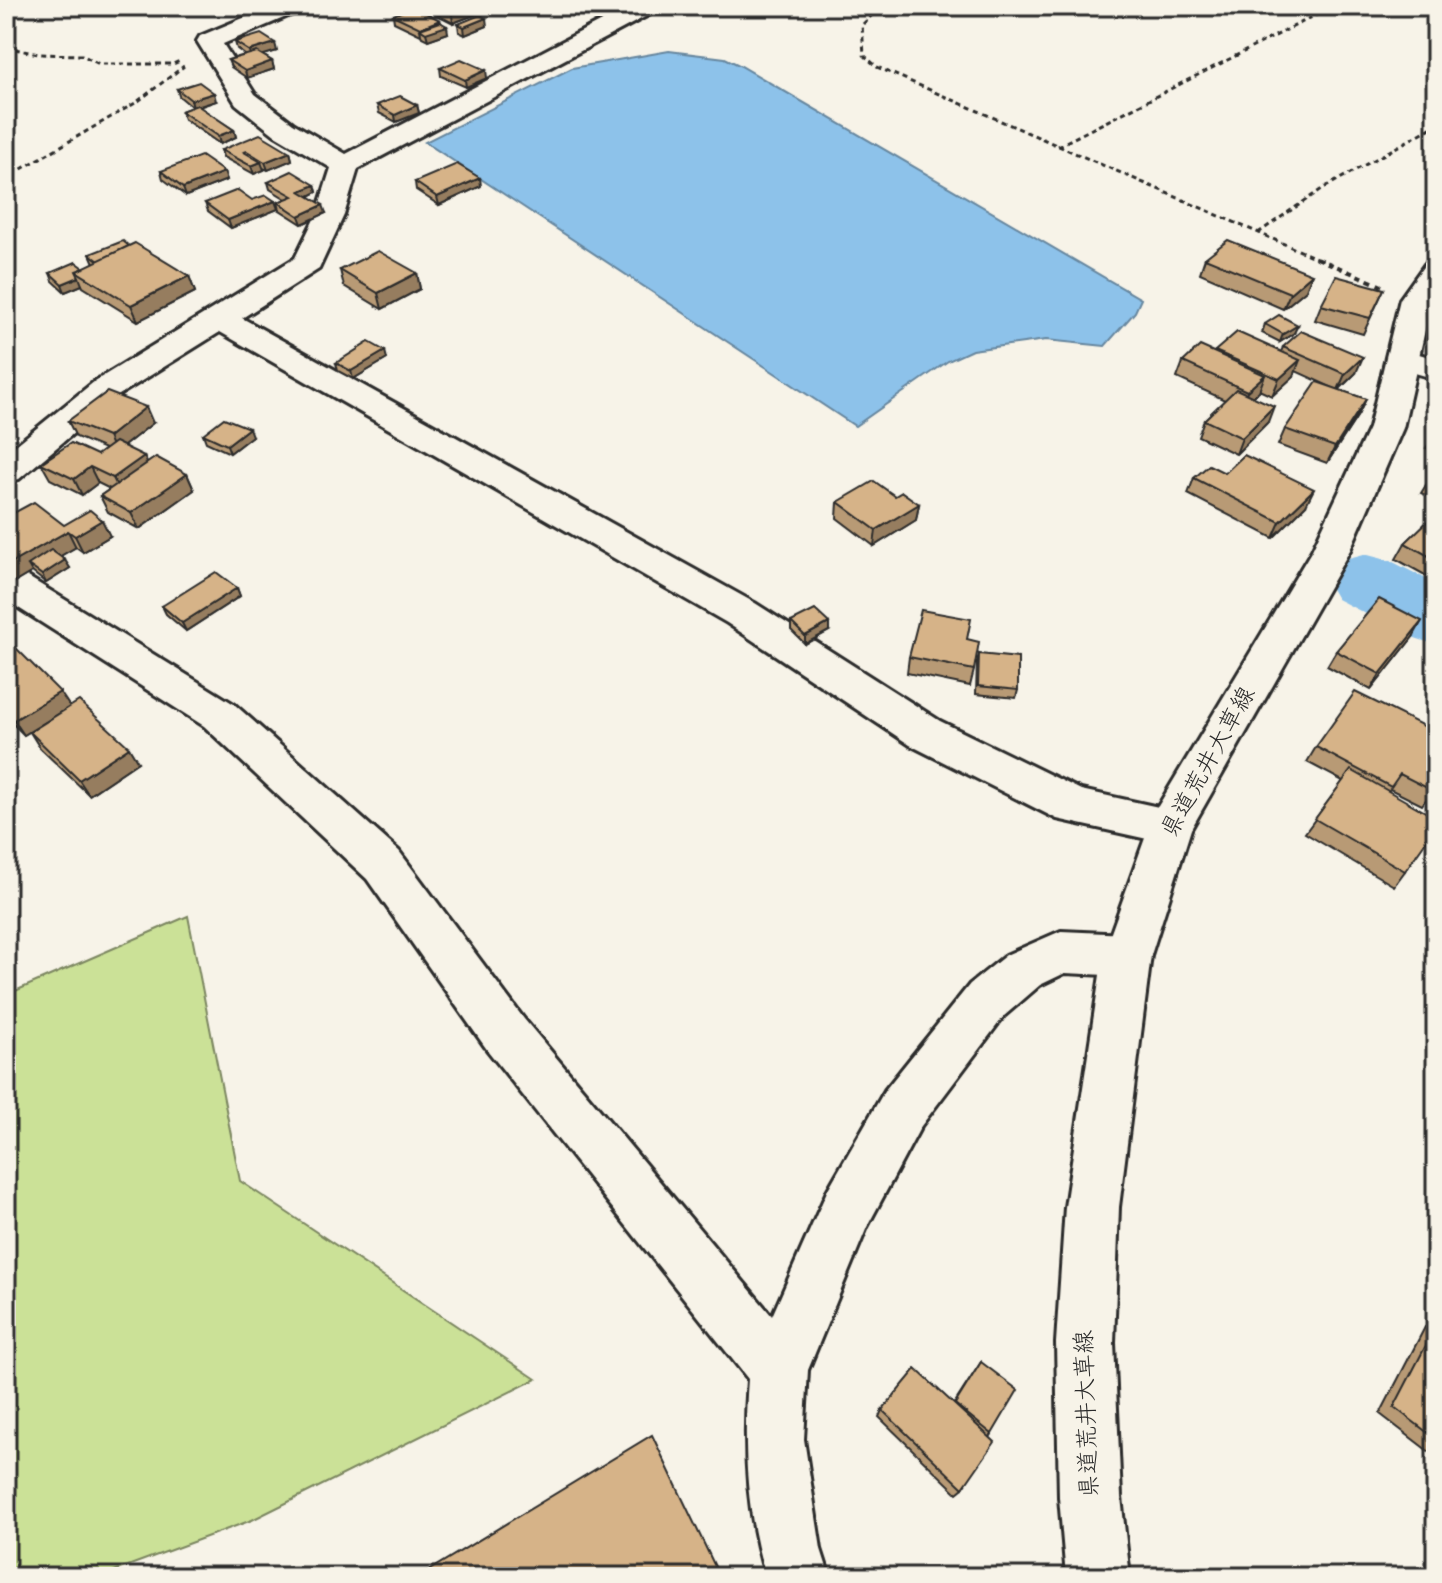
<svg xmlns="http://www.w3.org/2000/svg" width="1442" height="1583" viewBox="0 0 1442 1583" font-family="Dekko,'Klee One',sans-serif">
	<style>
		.green { fill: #cbe197; stroke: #7b8661; stroke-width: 2 }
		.water { fill: #8dc2ea; stroke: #66869e; stroke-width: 2 }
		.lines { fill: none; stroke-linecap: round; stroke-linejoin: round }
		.river { fill: #8dc2ea; fill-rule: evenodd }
		.street-casing { stroke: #2b2b2b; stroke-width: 6 }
		.secondary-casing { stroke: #2b2b2b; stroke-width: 6 }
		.path-far1 { stroke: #2b2b2b; stroke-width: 3; stroke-dasharray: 5 4; stroke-linecap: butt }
		.path { stroke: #2b2b2b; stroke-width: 4; stroke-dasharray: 6 5; stroke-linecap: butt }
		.street { fill: #f7f3e8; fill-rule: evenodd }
		.secondary { fill: #f7f3e8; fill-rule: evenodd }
		.wall { fill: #b89a75; stroke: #2b2b2b; stroke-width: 2 }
		.shaded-wall { fill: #967d5f; stroke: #2b2b2b; stroke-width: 2 }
		.building { fill: #d6b388; stroke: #2b2b2b; stroke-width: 2 }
		.labels { text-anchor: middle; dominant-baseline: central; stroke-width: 6; stroke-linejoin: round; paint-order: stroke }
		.street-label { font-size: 24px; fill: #2b2b2b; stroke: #f7f3e8 }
	</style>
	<rect width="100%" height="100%" fill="#f7f3e8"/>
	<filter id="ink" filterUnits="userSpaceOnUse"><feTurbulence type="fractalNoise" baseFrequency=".0125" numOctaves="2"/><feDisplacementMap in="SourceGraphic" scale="16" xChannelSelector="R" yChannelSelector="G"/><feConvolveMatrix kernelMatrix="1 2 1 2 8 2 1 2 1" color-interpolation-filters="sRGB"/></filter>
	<g filter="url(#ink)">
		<polygon class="green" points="188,916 240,1181 536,1379 252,1520 98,1577 6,1577 6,995"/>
		<polygon class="water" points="669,51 725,58 741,66 1141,299 1135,312 1105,346 1046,340 972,350 948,361 855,426 425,142 572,68"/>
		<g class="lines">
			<polygon class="river" points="1364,554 1391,561 1436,584 1436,645 1409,636 1337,599 1326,580 1337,561"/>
			<defs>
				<g id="street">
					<polygon points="272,6 304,6 300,11 223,44 255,94 293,123 346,154 630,6 660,6 656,11 358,169 344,215 319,269 242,318 755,603 940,721 1081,790 1186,813 1192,826 1186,839 1170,844 1057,819 910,745 727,623 220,332 119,395 19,479 6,482 6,453 95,381 295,258 316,215 331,168 275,135 236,104 197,41 200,36"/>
					<polygon points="1402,349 1436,359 1436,379 1390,366 1386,359 1390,352"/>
					<path d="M6,569L20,572L234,704L399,851L524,1019L772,1316L828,1189L885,1090L970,984L1006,955L1061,931L1127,934L1144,940L1151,955L1144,970L1127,976L1065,973L1040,985L1004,1016L921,1126L867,1227L808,1370L804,1439L821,1549L830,1577H766C746,1513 743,1445 748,1379L488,1051L367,879L204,726L6,600Z"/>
				</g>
				<polygon id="secondary" points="1436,261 1436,292 1432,299 1403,428 1350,550 1191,829 1151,955 1119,1207 1114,1343 1121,1497 1130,1577 1066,1577 1059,1497 1056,1343 1065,1207 1103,955 1154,813 1312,550 1369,428 1400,299 1425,264"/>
			</defs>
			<use href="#street" class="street-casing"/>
			<use href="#secondary" class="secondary-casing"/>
			<g class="path-far1">
				<polyline points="889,6 872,15 862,25 864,55 877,67 1321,260"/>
				<polyline points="6,47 38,54 82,55 99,64 173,64 182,60"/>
				<polyline points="1058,146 1334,6"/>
				<polyline points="6,178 137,102 184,66"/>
				<polyline points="1258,233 1322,189 1436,125"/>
			</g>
			<polyline class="path" points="1317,258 1382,286"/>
			<use href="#street" class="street"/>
			<use href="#secondary" class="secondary"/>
		</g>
		<g class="wall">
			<polygon points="420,6 478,6 479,13 453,23"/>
			<polygon points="393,15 441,22 448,33 428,40 422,37 421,35 394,22"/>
			<polygon points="458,24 487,26 465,35 459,32"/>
			<polygon points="235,42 277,51 263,55 272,61 274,69 247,78 231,67 228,60 245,55 237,49"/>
			<polygon points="440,68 487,78 466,87 441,76"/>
			<polygon points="177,89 216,101 199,107 234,130 236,137 220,144 184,119 181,111 192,107 179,96"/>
			<polygon points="377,105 417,105 419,113 396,122 379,113"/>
			<polygon points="221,150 290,152 292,160 268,170 263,168 264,170 254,174 223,157"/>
			<polygon points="161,171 224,172 227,180 186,196 163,179"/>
			<polygon points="268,182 315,185 317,192 309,196 326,213 302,224 280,210 278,202 286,199 270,189"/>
			<polygon points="415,182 481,186 439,205 416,190"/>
			<polygon points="252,200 275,201 278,209 231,228 208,211 205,203"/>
			<polygon points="129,246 189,276 195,292 138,321 83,287 82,285 65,292 53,281 50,273 84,268 94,263 90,254"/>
			<polygon points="1205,258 1306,290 1283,309 1200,273"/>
			<polygon points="340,270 417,273 420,289 382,309 344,286"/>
			<polygon points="1384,289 1363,334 1315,320 1321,305"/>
			<polygon points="1265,324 1294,333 1280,342 1262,333"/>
			<polygon points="1283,347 1356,373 1339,390 1366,399 1358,415 1327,463 1278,445 1285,429 1331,387 1296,371 1294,376 1272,396 1259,390 1253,396 1268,422 1236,454 1198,436 1204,420 1225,400 1177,378 1183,362 1214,352 1215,351 1281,352"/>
			<polygon points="387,359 353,379 338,371 336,363"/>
			<polygon points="68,421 153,423 124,446 147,463 187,474 194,490 139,529 108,512 100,496 110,489 98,483 82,495 50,479 41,463 97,455 105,449 76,437"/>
			<polygon points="203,434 252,436 230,453 206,442"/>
			<polygon points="1436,434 1436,453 1426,448 1431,440"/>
			<polygon points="1225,473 1306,505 1273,538 1188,494 1194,478"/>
			<polygon points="1436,473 1436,500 1421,493 1426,485"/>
			<polygon points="895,496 919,504 916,520 874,546 837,518 838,502"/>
			<polygon points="1436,513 1436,581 1396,559 1405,543"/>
			<polygon points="6,517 64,525 110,536 83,552 76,547 60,556 70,568 46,583 32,572 10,585 6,582"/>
			<polygon points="237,588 240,596 186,631 166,614 162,606"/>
			<polygon points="791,622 829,631 805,644 791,630"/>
			<polygon points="1413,637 1371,690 1327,666 1336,651"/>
			<polygon points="967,639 974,670 970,686 907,673 909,657"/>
			<polygon points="6,643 70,707 138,762 89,795 40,748 30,732 60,714 24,735 7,718 6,719"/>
			<polygon points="979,654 1018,690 1016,698 976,694 977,662"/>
			<polygon points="1316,747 1436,786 1422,805 1390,789 1388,791 1405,871 1394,886 1305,833 1343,781 1307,762"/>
			<polygon points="1436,1321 1436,1457 1380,1414 1425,1327"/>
			<polygon points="981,1362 992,1434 963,1488 957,1493 879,1417 882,1410 954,1404"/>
		</g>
		<g class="shaded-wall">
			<polygon points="458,6 478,6 479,13 453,23 451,8"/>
			<polygon points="486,18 487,26 465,35 464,27"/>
			<polygon points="440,20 441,27 447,26 448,33 428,40 426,33 420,29 421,35 420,28"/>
			<polygon points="275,43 277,51 251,59 249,51"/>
			<polygon points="272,61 274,69 247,78 245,71"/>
			<polygon points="486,70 487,78 466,87 465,80"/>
			<polygon points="214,93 216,101 193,108 191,100"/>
			<polygon points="417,105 419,113 396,122 395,115"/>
			<polygon points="234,130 236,137 220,144 218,136"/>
			<polygon points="290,152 292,160 268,170 265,162"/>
			<polygon points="261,162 264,170 254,174 251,166"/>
			<polygon points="224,172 227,180 186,196 183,188"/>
			<polygon points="480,178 481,186 439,205 437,197"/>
			<polygon points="315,185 317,192 303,199 300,191"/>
			<polygon points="275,201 278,209 231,228 228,220"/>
			<polygon points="323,205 326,213 302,224 299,216"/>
			<polygon points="417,273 420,289 382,309 378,293"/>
			<polygon points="1312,274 1306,290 1283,309 1290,293"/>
			<polygon points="189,276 195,292 138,321 131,305"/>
			<polygon points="79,277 82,285 65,292 62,284"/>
			<polygon points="1298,325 1294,333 1280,342 1283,334"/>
			<polygon points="385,351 387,359 353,379 351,371"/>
			<polygon points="1363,357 1356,373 1338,390 1345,374"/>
			<polygon points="1300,360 1294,376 1272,396 1279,379"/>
			<polygon points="1265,375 1259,391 1241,407 1247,391"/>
			<polygon points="1366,399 1358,415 1327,463 1335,447"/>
			<polygon points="1274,406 1268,422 1236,454 1242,438"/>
			<polygon points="146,407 153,423 115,453 108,437"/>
			<polygon points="249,428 252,436 230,453 227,445"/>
			<polygon points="144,456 151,472 121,494 113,478"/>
			<polygon points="90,467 98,483 82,495 74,479"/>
			<polygon points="187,474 194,490 139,529 131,513"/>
			<polygon points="1314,489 1306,505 1273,538 1280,522"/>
			<polygon points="919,504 916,520 874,546 876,530"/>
			<polygon points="102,520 110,536 83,552 75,536"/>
			<polygon points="68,531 76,547 36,570 28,565 32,572 10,585 6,579 6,566"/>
			<polygon points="65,560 70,568 46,583 42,575"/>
			<polygon points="237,588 240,596 186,631 182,623"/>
			<polygon points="1422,621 1413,637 1371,690 1380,674"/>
			<polygon points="829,623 829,631 805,644 805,636"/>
			<polygon points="60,692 70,707 24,735 14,720"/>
			<polygon points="129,747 138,762 89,795 79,780"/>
		</g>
		<g class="building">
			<polygon points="414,7 440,20 420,28 393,15"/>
			<polygon points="480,15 486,18 464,27 458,24"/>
			<polygon points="440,22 447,26 426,33 420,29"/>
			<polygon points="261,34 275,43 249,51 235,42"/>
			<polygon points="257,52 272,61 245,71 228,60"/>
			<polygon points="461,59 486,70 465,80 440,68"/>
			<polygon points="199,82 214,93 191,100 177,89"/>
			<polygon points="400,96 417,105 395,115 377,105"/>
			<polygon points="197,105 234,130 218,136 181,111"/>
			<polygon points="260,134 290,152 265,162 247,151 244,152 261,162 251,166 221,150"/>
			<polygon points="201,156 224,172 183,188 161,171"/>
			<polygon points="457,164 480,178 437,197 415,182"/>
			<polygon points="292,171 315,185 300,191 323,205 299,216 278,202 293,196 268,182"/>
			<polygon points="238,190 252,200 266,195 275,201 228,220 205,203"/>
			<polygon points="1228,240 1312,274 1290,293 1205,258"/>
			<polygon points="123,241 129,246 99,261 90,254"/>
			<polygon points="135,243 189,276 131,305 76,271"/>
			<polygon points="378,251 417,273 378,293 340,270"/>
			<polygon points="76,262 84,268 76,271 79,277 62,284 50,273"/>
			<polygon points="1336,276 1384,289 1370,318 1321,305"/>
			<polygon points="1279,315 1298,325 1283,334 1265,324"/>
			<polygon points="1301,331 1363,357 1345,374 1283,347"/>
			<polygon points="1237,332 1300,360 1279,379 1215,351"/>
			<polygon points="369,342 385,351 351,371 336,363"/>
			<polygon points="1200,346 1265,375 1247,391 1183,362"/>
			<polygon points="1317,382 1366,399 1335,447 1285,429"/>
			<polygon points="1236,389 1274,406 1242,438 1204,420"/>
			<polygon points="107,392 146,407 108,437 68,421"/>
			<polygon points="224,418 249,428 227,445 203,434"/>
			<polygon points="1436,434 1436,443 1431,440"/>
			<polygon points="115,442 144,456 113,478 90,467 74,479 41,463 71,443 97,455"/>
			<polygon points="1244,455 1314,489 1280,522 1194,478 1209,465 1225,473"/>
			<polygon points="156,457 187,474 131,513 100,496"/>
			<polygon points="1436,473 1436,489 1426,485"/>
			<polygon points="874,481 895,496 902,492 919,504 876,530 838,502"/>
			<polygon points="34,502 64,525 90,510 102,520 75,536 68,531 6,566 6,517"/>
			<polygon points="1436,513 1436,560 1405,543"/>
			<polygon points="51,550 65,560 42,575 28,565"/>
			<polygon points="216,572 237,588 182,623 162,606"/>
			<polygon points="1379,599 1422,621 1380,674 1336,651"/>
			<polygon points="815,610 829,623 805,636 791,622"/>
			<polygon points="921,610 971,619 967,639 979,642 974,670 909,657"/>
			<polygon points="9,641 60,692 14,720 6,713 6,643"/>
			<polygon points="979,654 1018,658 1018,690 978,686"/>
			<polygon points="1355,692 1436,732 1436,786 1433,791 1400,774 1391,787 1316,747"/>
			<polygon points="79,701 129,747 79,780 30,732"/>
			<polygon points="1351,770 1436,818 1436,827 1405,871 1315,819"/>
			<polygon points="1436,1326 1436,1439 1394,1407"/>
			<polygon points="981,1362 1018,1390 992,1434 955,1404"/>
			<polygon points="916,1369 995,1442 963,1488 882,1410"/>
			<polygon points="652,1435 720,1577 418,1577"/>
		</g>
	</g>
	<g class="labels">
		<g class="street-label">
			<text transform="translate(1210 763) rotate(-61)">県道荒井大草線</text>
			<text transform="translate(1089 1414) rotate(-92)">県道荒井大草線</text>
		</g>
	</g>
	<rect width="1442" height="1583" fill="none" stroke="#f7f3e8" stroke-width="32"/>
	<rect x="16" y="16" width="1410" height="1551" fill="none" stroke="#2b2b2b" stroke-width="3" filter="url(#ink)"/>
</svg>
